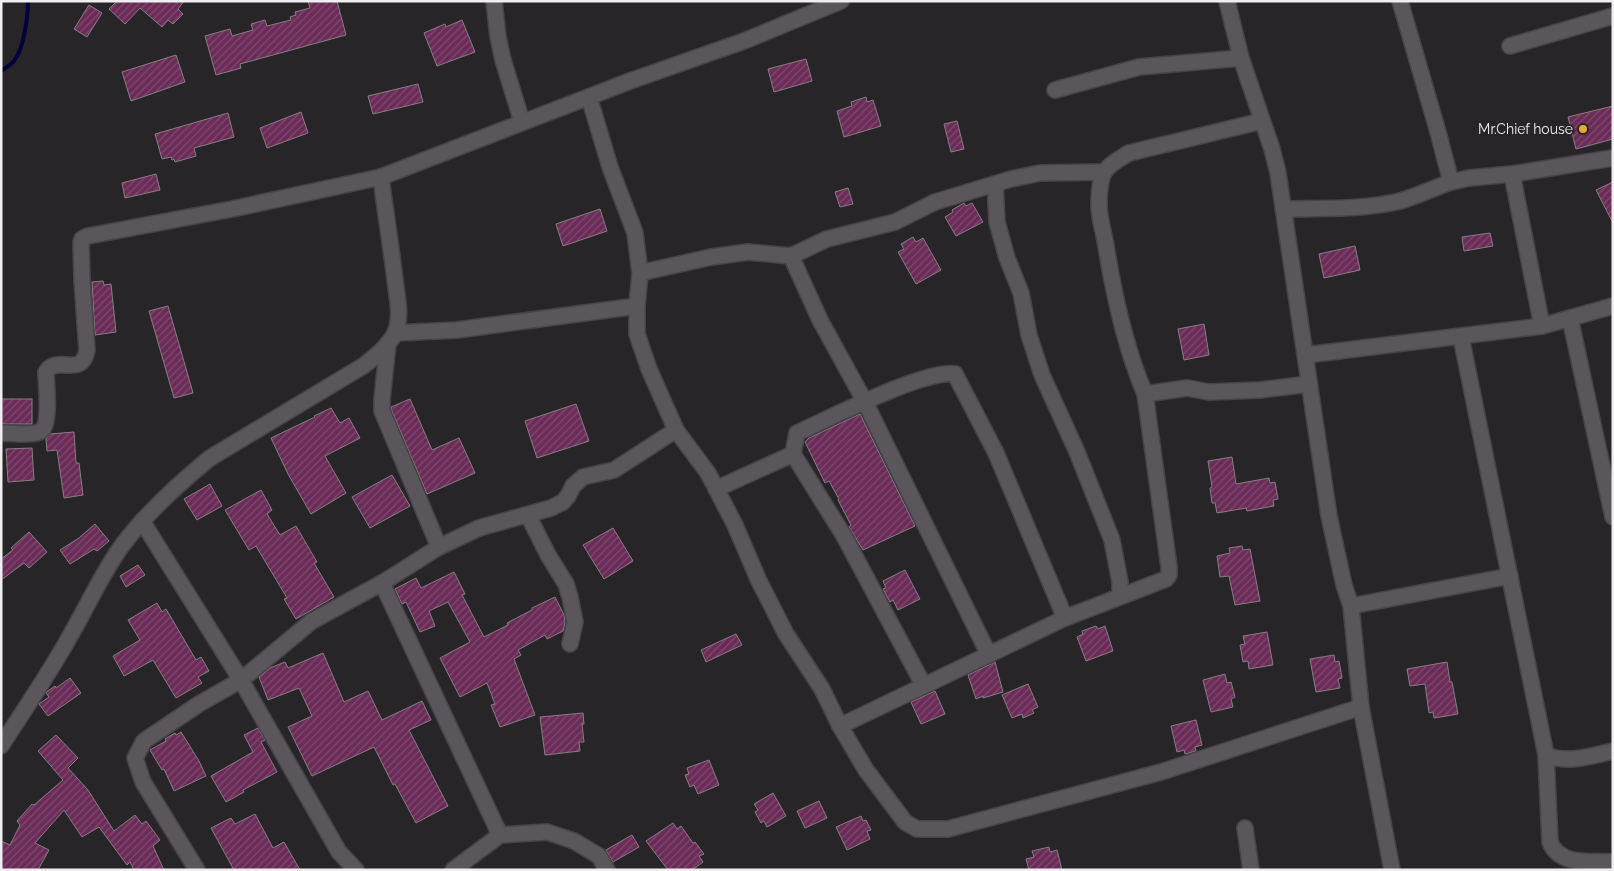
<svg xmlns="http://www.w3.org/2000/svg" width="1614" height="871" viewBox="0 0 1614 871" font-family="Raleway,sans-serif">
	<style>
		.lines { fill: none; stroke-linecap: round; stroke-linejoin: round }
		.stream { stroke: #02013b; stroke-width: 4 }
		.building { fill: url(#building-hatch); stroke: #857f83 }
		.minor-casing { stroke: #474448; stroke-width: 18 }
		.minor { stroke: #5a565b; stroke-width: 15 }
		.poi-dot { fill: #e6ad36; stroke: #282529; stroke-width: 2 }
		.labels { text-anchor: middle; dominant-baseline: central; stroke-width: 4; stroke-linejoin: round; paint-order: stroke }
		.poi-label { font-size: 14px; fill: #f0eef1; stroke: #282529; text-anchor: end }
	</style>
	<defs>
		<pattern id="building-hatch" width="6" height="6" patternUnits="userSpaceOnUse" patternTransform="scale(1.25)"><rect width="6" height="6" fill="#6b2b57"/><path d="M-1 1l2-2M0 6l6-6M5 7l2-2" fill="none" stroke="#804a70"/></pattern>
	</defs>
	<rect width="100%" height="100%" fill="#282529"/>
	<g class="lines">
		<path class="stream" d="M1,71C5,68 11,65 14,61C24,48 28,17 28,1"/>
	</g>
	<g class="building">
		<polygon points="117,1 184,1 178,9 183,14 173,24 168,20 162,27 140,8 125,24 109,9"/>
		<polygon points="308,1 337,1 346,35 240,64 241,68 216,75 205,36 230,29 232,36 253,30 251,24 265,20 267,26 291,20 290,17 296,15 295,12 310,8"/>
		<polygon points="89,5 102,13 87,37 74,29"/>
		<polygon points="462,20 475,52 437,66 424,33 445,24 446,27"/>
		<polygon points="176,55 185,82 131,101 122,72"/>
		<polygon points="806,59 812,81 774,92 768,69"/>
		<polygon points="418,84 423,102 373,114 368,96"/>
		<polygon points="866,97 867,102 873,100 881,126 844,137 837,111 852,106 851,102"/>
		<polygon points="1613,106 1613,139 1576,149 1568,117"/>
		<polygon points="301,112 308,133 267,148 260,128"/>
		<polygon points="228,113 234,137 194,148 196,156 175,162 174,159 172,160 171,157 162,159 155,134"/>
		<polygon points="957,121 964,149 951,152 944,124"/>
		<polygon points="156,174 160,190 125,198 122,183"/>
		<polygon points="1613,182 1613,223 1596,190"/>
		<polygon points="848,188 853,204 840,207 835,192"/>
		<polygon points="964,203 966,206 972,203 983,222 956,236 945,217 953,212 952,210"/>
		<polygon points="600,209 607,231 563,246 556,224"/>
		<polygon points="1490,233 1493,246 1464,251 1462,237"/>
		<polygon points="913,237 916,242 923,238 941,270 916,284 898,252 904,249 901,244"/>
		<polygon points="1355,246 1360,270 1324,278 1319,254"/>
		<polygon points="103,281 104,285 111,284 116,332 95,335 92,282"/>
		<polygon points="168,306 193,393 174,398 149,311"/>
		<polygon points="1204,324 1209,355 1184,360 1178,329"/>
		<rect x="1" y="399" width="31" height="25"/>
		<polygon points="410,399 432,450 459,438 475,473 427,494 391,409 391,407"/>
		<polygon points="576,404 589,441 537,458 525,421"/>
		<polygon points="331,408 340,423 349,418 360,438 325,456 346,493 311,514 288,474 271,438 315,417 314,416"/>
		<polygon points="860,414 915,526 863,550 849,527 851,525 838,500 839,499 829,481 825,483 805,442 809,438"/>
		<polygon points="74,432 76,463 79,463 83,495 64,498 57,450 47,451 46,439 50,434"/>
		<polygon points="32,448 34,480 8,482 6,449"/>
		<polygon points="1232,457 1236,484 1269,478 1270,483 1275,482 1278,499 1273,500 1274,506 1247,511 1246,508 1217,513 1215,503 1212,503 1210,488 1212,487 1208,461"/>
		<polygon points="392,475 410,506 370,528 352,497"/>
		<polygon points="210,484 222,506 197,520 184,499"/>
		<polygon points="261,490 272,510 267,514 280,535 296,526 317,562 314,563 334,597 296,619 284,599 287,598 256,546 249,550 225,510"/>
		<polygon points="95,524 109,541 97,551 94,549 70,564 60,550 79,538"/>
		<polygon points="613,528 633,561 604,579 583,545"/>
		<polygon points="29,532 47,552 29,568 24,563 1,580 1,559 13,550 11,548"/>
		<polygon points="1242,546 1243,550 1250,549 1260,601 1235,605 1229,576 1220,577 1217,556 1230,553 1229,548"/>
		<polygon points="138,565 145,575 126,587 120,576"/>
		<polygon points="905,570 920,599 898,610 893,600 890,602 883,589 886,588 883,581"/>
		<polygon points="454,572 465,594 462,595 484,637 508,625 507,623 532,610 532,608 555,597 564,615 565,622 563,631 547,639 545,635 518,650 521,655 514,659 535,715 500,727 491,705 495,704 487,683 460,697 440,658 470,642 448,602 429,611 435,626 420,632 406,602 402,604 395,589 416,578 421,588"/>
		<polygon points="157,603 162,612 166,609 196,660 201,657 209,671 198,677 202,683 176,698 153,660 124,676 113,656 140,640 128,620"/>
		<polygon points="1096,626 1098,629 1105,626 1113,651 1086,661 1077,637 1083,634 1082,631"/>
		<polygon points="1267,632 1273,665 1249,669 1248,661 1243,662 1240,645 1245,644 1243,636"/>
		<polygon points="736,634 742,645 706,662 701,650"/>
		<polygon points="323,653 344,702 368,691 382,720 422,701 431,720 409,730 448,806 416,823 395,784 393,785 374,747 312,776 288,727 312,716 299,688 268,700 259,677 270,668 285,662 288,668"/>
		<polygon points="1334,655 1335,662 1339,661 1342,678 1338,679 1340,688 1316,692 1310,659"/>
		<polygon points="995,662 1003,692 983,698 983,696 976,699 968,675"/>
		<polygon points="1447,662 1450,682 1452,682 1458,714 1434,718 1433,712 1429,713 1425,684 1410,686 1407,669"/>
		<polygon points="1225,674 1227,683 1231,682 1235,697 1231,699 1233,707 1211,712 1203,680"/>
		<polygon points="70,678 81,693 48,716 39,704 49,697 46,693 48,691 55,686 56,688"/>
		<polygon points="1028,684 1038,707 1032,710 1034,713 1023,718 1022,714 1012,718 1002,695"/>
		<polygon points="935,691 945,714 921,724 911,702"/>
		<polygon points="583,713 584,724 582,724 584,742 579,742 580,751 545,755 540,717"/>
		<polygon points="1196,720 1202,745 1195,747 1196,751 1189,753 1185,754 1184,750 1177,752 1171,726"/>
		<polygon points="258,728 265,740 261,742 277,772 243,790 244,792 226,802 211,776 253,752 244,735"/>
		<polygon points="181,732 199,761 206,776 174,791 164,769 162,770 150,750 166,741 165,739 175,733 176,735"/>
		<polygon points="56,735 78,758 68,768 88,790 114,831 135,815 142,824 146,821 160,840 153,846 164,870 134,870 130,862 127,865 99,827 82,837 64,810 35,843 49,850 38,870 1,870 1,841 10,845 20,825 17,821 32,804 34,805 63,780 38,751"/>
		<polygon points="709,760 719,785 698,794 694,785 690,787 685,775 689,774 687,768"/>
		<polygon points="773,793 786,816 767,827 764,821 761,823 755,812 758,810 754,804"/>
		<polygon points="819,801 827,818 805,828 797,811"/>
		<polygon points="255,814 273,848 284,842 300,870 234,870 211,828 231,818 235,824"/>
		<polygon points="861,816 863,821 866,820 871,830 867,831 870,839 847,850 836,827"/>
		<polygon points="673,823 677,829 681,826 693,843 695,842 704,854 699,856 703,862 692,870 668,870 646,841"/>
		<polygon points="632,835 639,847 613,862 606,850"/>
		<polygon points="1049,847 1050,852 1057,850 1062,870 1029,870 1026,859 1034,857 1032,851"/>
	</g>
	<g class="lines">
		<defs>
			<g id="minor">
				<polyline points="494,1 498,37 503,60 522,122"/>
				<polyline points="1227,1 1241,58 1272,149 1278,173 1329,516 1344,585 1351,606 1361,707 1392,870"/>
				<polyline points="1400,1 1438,132 1451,182 1469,178 1512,174 1613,158"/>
				<polyline points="1510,46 1613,16"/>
				<polyline points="1055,90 1139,67 1241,58"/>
				<polyline points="589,97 610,167 635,233 640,273 637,306 637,334 649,369 676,430 708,473 735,525 758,579 786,634 822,689 840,726 866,770 905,822 917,829 948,829 1161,772 1361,707"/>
				<path d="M1262,121L1129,153C1121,158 1111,163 1105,171C1100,179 1099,196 1099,205C1099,218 1104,233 1106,246C1114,296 1125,347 1145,394L1187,388L1209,392L1260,390L1309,384"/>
				<polyline points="1512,174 1542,326"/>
				<polyline points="995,184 997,222 1007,258 1021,293 1029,335 1042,375 1077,452 1112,540 1120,582 1120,596"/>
				<path d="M1283,209C1321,208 1363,210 1400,201C1417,196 1434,188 1451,182"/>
				<polyline points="791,256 820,320 865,402 989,655"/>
				<polyline points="640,273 711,257 748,252 791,256 827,239 895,222 935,202 1011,179 1040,173 1104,172"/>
				<polyline points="1570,318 1613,517"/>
				<polyline points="395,333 457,330 637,306"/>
				<path d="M1461,337L1546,755L1550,842C1559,866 1591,861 1613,862"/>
				<polyline points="1306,355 1542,326 1613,306"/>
				<path d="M1,433C10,433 35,436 41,431C51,424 46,384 46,372C57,354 82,379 87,350L82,280L81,242L82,239L88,236L232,209L381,177"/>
				<path d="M793,454L797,433C828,419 925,369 955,374L996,453L1065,618"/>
				<polyline points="716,489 793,454 844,536 924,686"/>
				<polyline points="528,515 548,555 566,584 570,597 575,622 570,644"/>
				<polyline points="142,521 241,680 339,852 356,870"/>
				<polyline points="439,547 479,528 551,508 563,502 568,496 573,486 583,477 614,470 676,430"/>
				<polyline points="382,583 500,835"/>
				<polyline points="1351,606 1510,576"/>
				<polyline points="840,726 1065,618 1166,579 1169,575 1169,567 1145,394"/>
				<path d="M1,746C24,710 49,674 70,636C87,607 101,575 121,547C146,513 177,485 210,458L363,366C375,357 389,346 395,333C402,316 397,297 395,280C391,245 385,211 381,177L630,81L744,41L841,1"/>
				<path d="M1546,755C1568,764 1591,756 1613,751"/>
				<polyline points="1245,828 1251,870"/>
				<polyline points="197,870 143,782 135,758 144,741 199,704 241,680 312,621 382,583 439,547 382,411 382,399 388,343"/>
				<polyline points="453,870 500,835 547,832 574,841 599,856 607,870"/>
			</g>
		</defs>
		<use href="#minor" class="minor-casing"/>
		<use href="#minor" class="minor"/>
	</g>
	<circle class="poi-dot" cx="1583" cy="129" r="5"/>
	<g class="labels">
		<g class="poi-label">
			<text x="1573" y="129">Mr.Chief house</text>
		</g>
	</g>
	<rect width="1614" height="871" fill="none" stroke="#f0eef1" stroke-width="5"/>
</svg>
